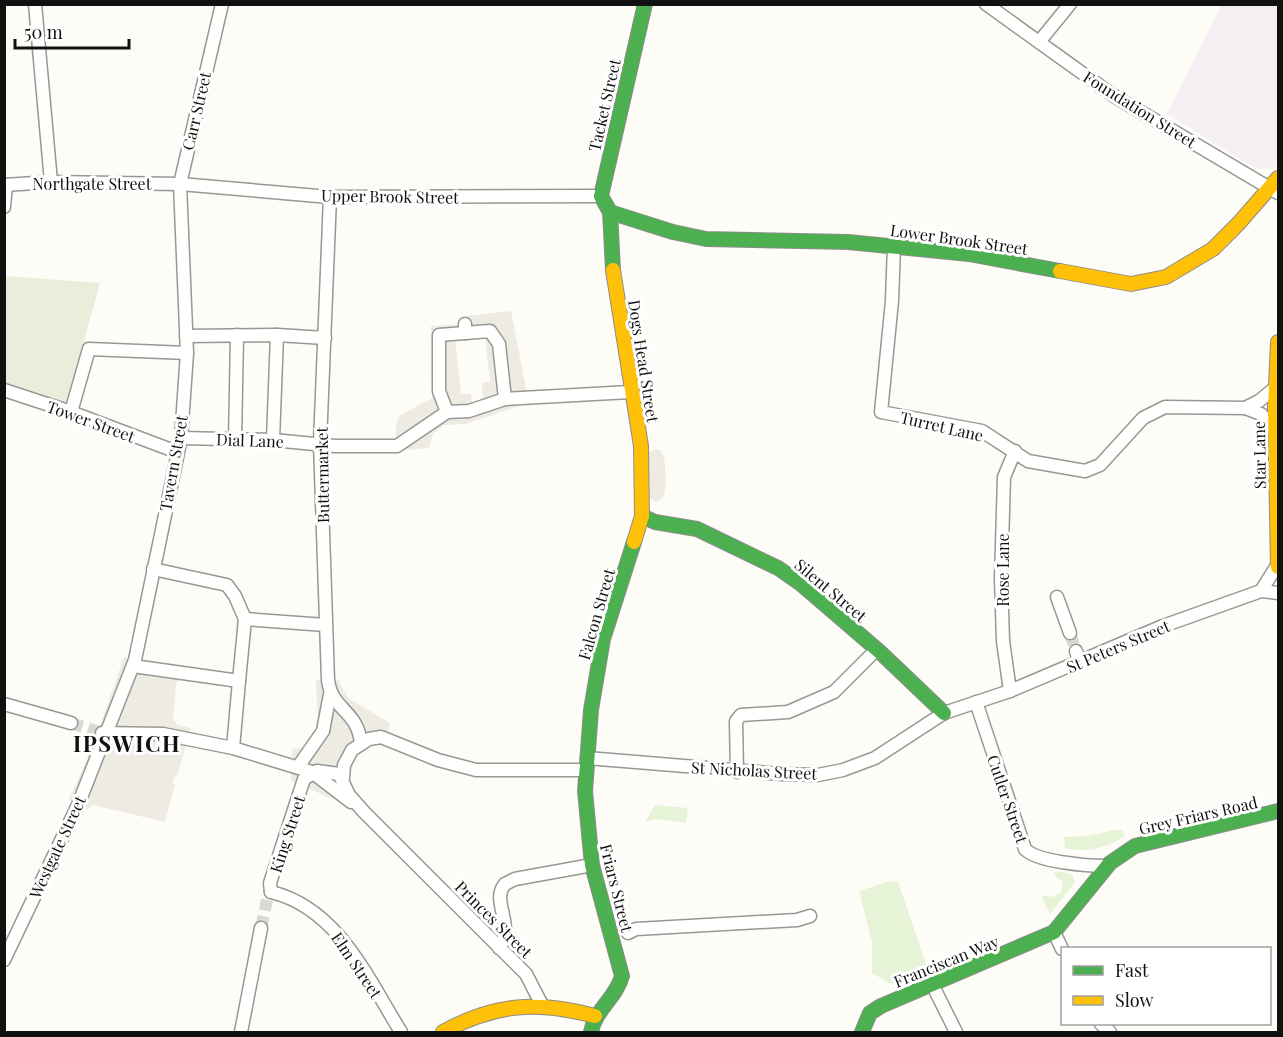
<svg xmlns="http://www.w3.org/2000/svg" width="1283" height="1037" viewBox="0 0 1283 1037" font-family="'Playfair Display',serif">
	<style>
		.industrial { fill: #f5f0f3 }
		.green { fill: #e7f3d7 }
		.cemetery { fill: #e9eedb }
		.plaza { fill: #edebe2; fill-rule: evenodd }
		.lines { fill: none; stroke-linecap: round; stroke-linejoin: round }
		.street-tunnel { stroke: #dad9d4; stroke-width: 12; stroke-dasharray: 12 6; stroke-linecap: butt }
		.street-casing { stroke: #979795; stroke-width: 15 }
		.fast-casing { stroke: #8e8d8b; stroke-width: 16 }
		.slow-casing { stroke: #8e8d8b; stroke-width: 16 }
		.street { stroke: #fffffe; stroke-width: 12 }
		.fast { stroke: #4caf50; stroke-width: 14 }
		.slow { stroke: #ffc107; stroke-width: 14 }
		.labels { text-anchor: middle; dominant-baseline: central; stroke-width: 6; stroke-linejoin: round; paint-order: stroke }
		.street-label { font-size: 16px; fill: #111; stroke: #fff }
		.district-label { font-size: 22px; font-weight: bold; letter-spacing: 1.5px; fill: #111; stroke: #fff }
	</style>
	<rect width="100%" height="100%" fill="#fdfcf7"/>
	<polygon class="industrial" points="1222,4 1278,5 1278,166 1273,169 1259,169 1246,163 1167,114"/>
	<g class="green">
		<polygon points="655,805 688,808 686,823 657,819 645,822"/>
		<path d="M1115,830H1122L1125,836C1103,849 1089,853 1065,848L1064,837L1087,836Z"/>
		<polygon points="1056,871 1072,874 1075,882 1050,914 1041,895 1052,897 1061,892 1063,882 1054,875"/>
		<polygon points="890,881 898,882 928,970 891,984 872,973 872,942 859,891"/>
	</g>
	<polygon class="cemetery" points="5,276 100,283 66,406 5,385"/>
	<g class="plaza">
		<path d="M511,311L529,403L466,424L444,425L433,434L429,448L396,451V426L399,416L432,398L431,326L464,324L467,316ZM485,336L490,382L482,383L483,403L472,404L471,394H461L455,339Z"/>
		<polygon points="655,449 660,450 664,456 666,482 664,496 657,502 650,498 649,452"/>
		<polygon points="124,657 151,663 183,678 176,683 173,718 177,725 191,728 177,776 175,776 172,783 175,784 165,822 93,805 86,810 69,799 92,749"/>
		<polygon points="316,680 338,680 348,698 390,723 387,738 361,743 342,772 364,812 291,781 292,749 306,747 318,729"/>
	</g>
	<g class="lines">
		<g class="street-tunnel">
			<polyline points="1070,633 1076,651"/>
			<polyline points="71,723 99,732"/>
			<polyline points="261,928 267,900"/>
		</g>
		<defs>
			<g id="street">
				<polyline points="35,4 51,182"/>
				<polyline points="986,4 1114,96 1278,193"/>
				<polyline points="1039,42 1070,4"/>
				<polyline points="4,185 51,182 180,184 330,197 601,196"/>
				<path d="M330,197L320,443L328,680C332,711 357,709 361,743"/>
				<polyline points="4,207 6,185"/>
				<polyline points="894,246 892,301 881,412 982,431 1028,461 1085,471 1100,465 1143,418 1165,407 1245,408 1261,414 1274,429"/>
				<polyline points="465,324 465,333 490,331 499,344 505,399"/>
				<polyline points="186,336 277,335 325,338"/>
				<polyline points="4,390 71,412 177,452"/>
				<polyline points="1245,408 1259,401 1275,388"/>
				<polyline points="71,412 89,349 187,353"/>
				<polyline points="447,412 439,391 439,335 465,333"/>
				<polyline points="181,438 273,440 335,446 397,446 447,412 469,411 505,399 630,392"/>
				<polyline points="273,440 277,335"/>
				<polyline points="235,441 237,335"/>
				<polyline points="153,569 227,585 235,596 245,619"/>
				<polyline points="1261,591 1278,593"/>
				<polyline points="1057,597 1070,633"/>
				<polyline points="1076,651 1080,663"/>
				<polyline points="133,666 239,681 245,619 325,625"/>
				<polyline points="1010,691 1003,641 1001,579 1004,477 1015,451"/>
				<path d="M976,702L1025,849C1036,862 1089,866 1107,866"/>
				<polyline points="4,704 71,723"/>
				<polyline points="102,733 163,734 233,748 312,772 351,802"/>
				<polyline points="233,748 239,681"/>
				<polyline points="587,758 781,774 818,775 843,770 875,758 944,713 1010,691 1163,626 1261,591 1278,564"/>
				<polyline points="298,767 323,731 330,694"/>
				<polyline points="737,772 736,721 741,715 788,712 834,692 876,650"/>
				<polyline points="343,778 344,765 352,750 369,739 381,737 438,760 476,770 586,770"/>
				<polyline points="271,892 270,883 304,779 317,771 339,774 349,795 364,812 526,974 542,1005"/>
				<path d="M271,892C338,908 368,979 401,1032"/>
				<polyline points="1054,932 1062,949"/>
				<polyline points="628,933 636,929 797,920 810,916"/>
				<path d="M499,948C516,925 490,901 505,884L515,879L592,865"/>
				<polyline points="4,960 78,805 135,660 181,438 187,353 180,184 222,4"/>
				<polyline points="932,984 956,1032"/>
				<polyline points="1101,1024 1110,1032"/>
				<polyline points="241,1032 261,928"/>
			</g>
			<g id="fast">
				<polyline points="610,212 673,232 706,239 848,242 969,254 1060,271"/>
				<polyline points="613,270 610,212 601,196 645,4"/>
				<polyline points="642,516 655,522 697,529 778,568 801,584 880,652 944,713"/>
				<path d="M591,1032C595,1010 616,998 622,976L592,865L585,791L591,710L603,639L634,542"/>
				<polyline points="862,1032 870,1013 881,1006 1054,932 1110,863 1135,846 1278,811"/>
			</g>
			<g id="slow">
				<polyline points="613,270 641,446 642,516 634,542"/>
				<polyline points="1060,271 1131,284 1166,277 1213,249 1239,223 1278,178"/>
				<polyline points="1278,342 1275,408 1278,567"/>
				<path d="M443,1032C496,1003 537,1001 595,1016"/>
			</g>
		</defs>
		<use href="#street" class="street-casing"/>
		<use href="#fast" class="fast-casing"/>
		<use href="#slow" class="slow-casing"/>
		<use href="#street" class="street"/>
		<use href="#fast" class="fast"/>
		<use href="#slow" class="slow"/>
	</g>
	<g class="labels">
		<g class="street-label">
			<text transform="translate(604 105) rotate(-77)">Tacket Street</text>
			<text transform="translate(1140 109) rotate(32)">Foundation Street</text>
			<text transform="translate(196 111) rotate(-77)">Carr Street</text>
			<text x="92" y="183">Northgate Street</text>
			<text transform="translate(390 196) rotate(1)">Upper Brook Street</text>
			<text transform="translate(959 239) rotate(8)">Lower Brook Street</text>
			<text transform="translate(644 361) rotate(81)">Dogs Head Street</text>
			<text transform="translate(91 421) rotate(20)">Tower Street</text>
			<text transform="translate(942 426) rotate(13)">Turret Lane</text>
			<text transform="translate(250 440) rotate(2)">Dial Lane</text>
			<text transform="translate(1259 455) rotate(-91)">Star Lane</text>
			<text transform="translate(173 463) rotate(-80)">Tavern Street</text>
			<text transform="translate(322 475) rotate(-91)">Buttermarket</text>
			<text transform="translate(1002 570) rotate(-90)">Rose Lane</text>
			<text transform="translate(831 590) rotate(40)">Silent Street</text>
			<text transform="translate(596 614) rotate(-74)">Falcon Street</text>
			<text transform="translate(1118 646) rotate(-23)">St Peters Street</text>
			<text transform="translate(754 770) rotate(3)">St Nicholas Street</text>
			<text transform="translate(1008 799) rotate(71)">Cutler Street</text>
			<text transform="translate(1198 815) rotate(-13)">Grey Friars Road</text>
			<text transform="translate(287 834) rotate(-72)">King Street</text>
			<text transform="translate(57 847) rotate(-65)">Westgate Street</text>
			<text transform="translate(617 888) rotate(76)">Friars Street</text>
			<text transform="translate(494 919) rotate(45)">Princes Street</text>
			<text transform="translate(946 961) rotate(-22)">Franciscan Way</text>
			<text transform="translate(357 965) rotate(56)">Elm Street</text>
		</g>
		<g class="district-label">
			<text x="127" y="743">IPSWICH</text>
		</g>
	</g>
	<rect width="1283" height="1037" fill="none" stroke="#111111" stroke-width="12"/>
	<rect x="1061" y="947" width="210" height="78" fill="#ffffff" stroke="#a0a0a0" stroke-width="1.5"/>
	<rect x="1073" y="966" width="30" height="9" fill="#4caf50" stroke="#a0a0a0" stroke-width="1.5"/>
	<text x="1115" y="977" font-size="18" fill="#111111">Fast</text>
	<rect x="1073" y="996" width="30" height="9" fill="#ffc107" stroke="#a0a0a0" stroke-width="1.5"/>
	<text x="1115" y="1007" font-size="18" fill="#111111">Slow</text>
	<path d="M15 39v9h114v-9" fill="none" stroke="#111111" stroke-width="3"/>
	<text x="24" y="39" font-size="18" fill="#111111" stroke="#ffffff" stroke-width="4.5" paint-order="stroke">50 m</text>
</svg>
